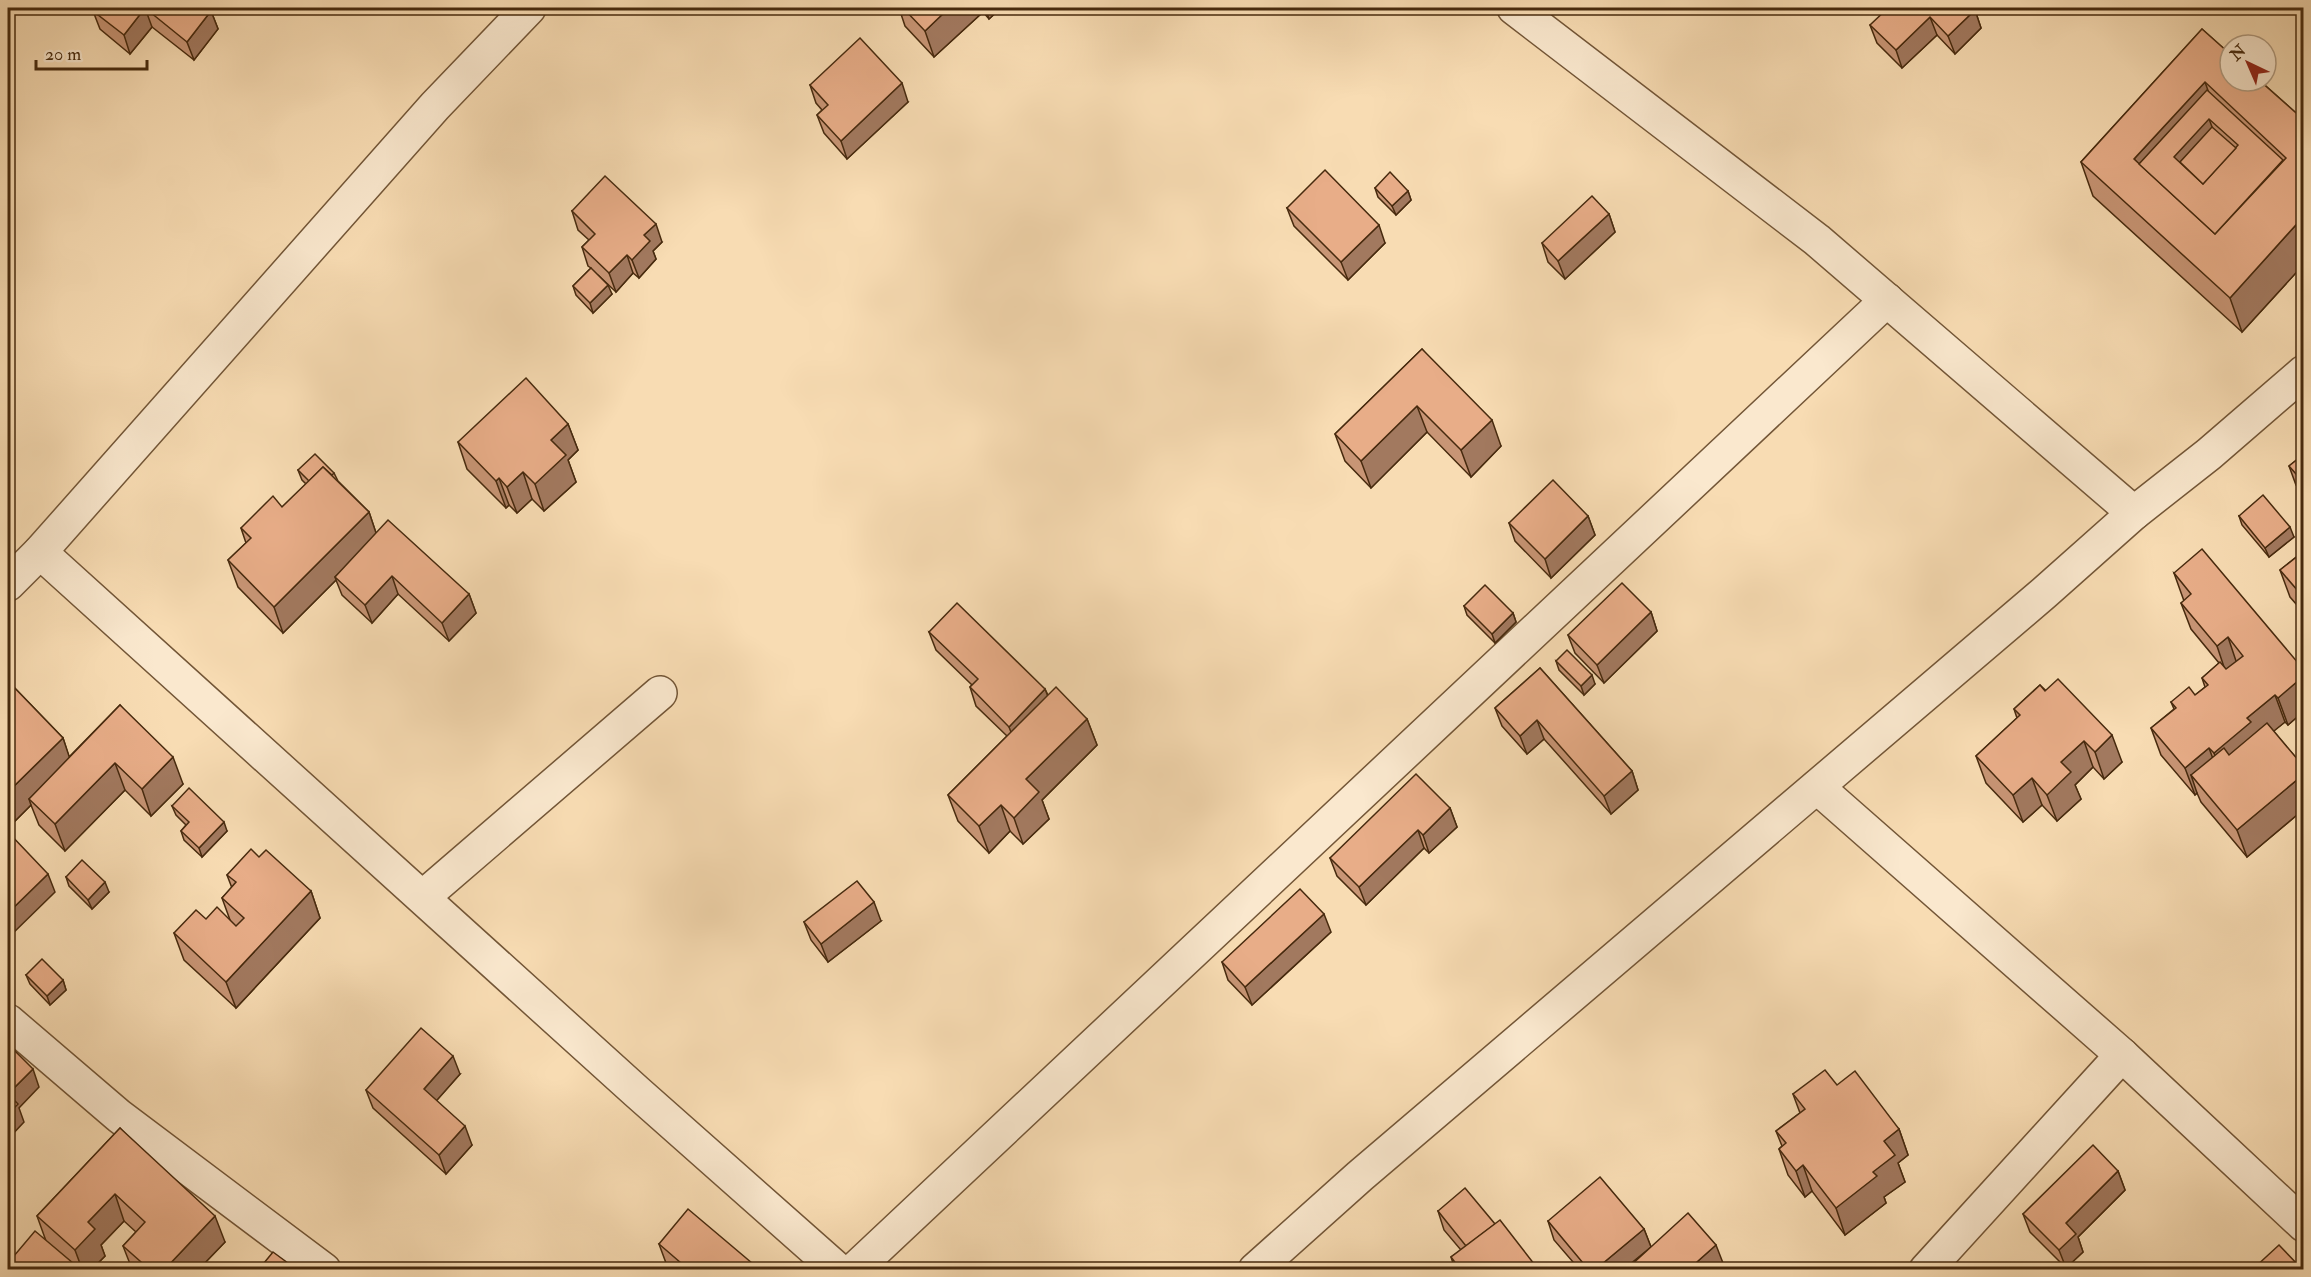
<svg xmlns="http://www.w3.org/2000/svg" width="2311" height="1277" viewBox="0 0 2311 1277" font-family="'IM FELL Double Pica',serif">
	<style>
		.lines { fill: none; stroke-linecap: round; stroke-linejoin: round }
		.minor-casing { stroke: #735637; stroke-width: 36 }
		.minor { stroke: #fae8ce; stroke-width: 33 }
		.wall { fill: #c89575; stroke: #472a0e; stroke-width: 1.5 }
		.shaded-wall { fill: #a2795f; stroke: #472a0e; stroke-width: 1.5 }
		.building { fill: #e8ad88; stroke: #472a0e; stroke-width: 1.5; fill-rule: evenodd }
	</style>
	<rect width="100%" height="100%" fill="#f8dcb3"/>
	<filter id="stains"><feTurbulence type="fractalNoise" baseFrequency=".00333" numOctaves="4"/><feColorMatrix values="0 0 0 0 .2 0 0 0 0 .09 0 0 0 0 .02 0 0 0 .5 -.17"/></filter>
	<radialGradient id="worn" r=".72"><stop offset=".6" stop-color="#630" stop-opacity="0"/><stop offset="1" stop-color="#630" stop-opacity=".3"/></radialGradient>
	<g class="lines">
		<defs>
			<g id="minor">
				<polyline points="1514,8 1817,240 2134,513"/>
				<polyline points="40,552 637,1092 838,1270"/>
				<polyline points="8,584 40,552 435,106 529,8"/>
				<polyline points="1817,787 2122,1055 2304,1225"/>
				<polyline points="423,897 660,693"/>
				<polyline points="8,1021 119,1116 324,1270"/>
				<polyline points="854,1270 1887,300"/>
				<polyline points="1255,1270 1360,1176 2044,593 2134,513 2209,454 2304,372"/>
				<polyline points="1926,1270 2122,1055"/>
			</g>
		</defs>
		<use href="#minor" class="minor-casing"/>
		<use href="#minor" class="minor"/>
	</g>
	<g class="wall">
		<polygon points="95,8 211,11 218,29 194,60 152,27 130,54 100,29 93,11"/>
		<polygon points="899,8 1001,8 989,19 983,12 934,57 905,26"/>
		<polygon points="1975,10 1981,28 1955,54 1937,35 1902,68 1877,43 1870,25"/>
		<polygon points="2202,29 2304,120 2304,264 2242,332 2093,196 2081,162"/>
		<polygon points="810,85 908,102 847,159 824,133 817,115 822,110 816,103"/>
		<polygon points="1375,188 1408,191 1411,200 1396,215 1378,197"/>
		<polygon points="1287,208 1385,243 1348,280 1294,226"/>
		<polygon points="572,211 662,242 653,251 656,259 639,278 633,273 616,292 598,275 612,294 593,313 576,295 573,286 591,268 588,266 582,247 589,240 578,230"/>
		<polygon points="1609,214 1615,232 1565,279 1548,262 1542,243"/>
		<polygon points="1422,349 1501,446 1471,477 1427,432 1371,488 1345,461 1335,434"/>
		<polygon points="568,424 578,450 568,460 576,482 544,511 532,499 517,513 509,505 506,508 467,469 458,442"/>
		<polygon points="2304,454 2304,494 2296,485 2289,466"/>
		<polygon points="298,470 334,473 338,481 369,512 376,533 469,594 476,613 449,641 398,594 372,623 342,595 336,580 283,633 238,587 228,560 246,543 241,528 282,507 306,484 302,480"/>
		<polygon points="1588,516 1595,535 1551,578 1515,541 1509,523"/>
		<polygon points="2239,516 2294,537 2269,557 2242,525"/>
		<polygon points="2304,551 2304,613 2290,597 2280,570"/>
		<polygon points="2174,573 2304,670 2304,711 2288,725 2285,722 2273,731 2304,767 2304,809 2247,857 2201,802 2197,793 2195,795 2161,755 2151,728 2174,709 2171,702 2195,695 2205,687 2202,678 2219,663 2191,629 2181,603 2184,601"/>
		<polygon points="1464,606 1513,613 1516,622 1495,643 1467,615"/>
		<polygon points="1651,612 1657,631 1604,683 1575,653 1568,635"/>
		<polygon points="929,632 1045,689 1048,695 1087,719 1097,745 1042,800 1049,819 1023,844 1010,831 989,853 958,821 948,795 1007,736 976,706 970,687 972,685 936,650"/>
		<polygon points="1556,661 1595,684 1584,695 1559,670"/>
		<polygon points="1540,668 1632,771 1638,790 1611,814 1544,739 1527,754 1502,726 1495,708"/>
		<polygon points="8,681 63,738 69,757 120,705 183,784 151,816 125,790 65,851 39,825 31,805 9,827 8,825"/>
		<polygon points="2040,685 2122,762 2104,779 2093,767 2075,785 2081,799 2057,821 2042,805 2023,822 1986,783 1976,756 2017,718 2014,709"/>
		<polygon points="172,806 227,831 202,857 184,840 181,831 186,825 176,815"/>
		<polygon points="1450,808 1457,827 1429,853 1424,848 1366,905 1337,876 1330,858"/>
		<polygon points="259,857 311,891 320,918 236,1008 184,960 174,933 230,920 222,898 232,888 227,875"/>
		<polygon points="66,877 109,892 92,909 69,886"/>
		<polygon points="881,921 828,962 811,940 804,922"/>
		<polygon points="1331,932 1252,1005 1228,980 1222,962"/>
		<polygon points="26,975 63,980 66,990 50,1005 30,984"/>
		<polygon points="460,1074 436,1101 472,1145 446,1174 373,1108 366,1090"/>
		<polygon points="1837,1085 1899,1129 1908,1155 1898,1163 1905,1182 1884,1197 1886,1203 1845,1235 1812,1191 1805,1197 1788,1175 1779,1149 1782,1146 1776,1131 1800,1113 1793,1094"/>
		<polygon points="120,1128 225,1242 199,1269 132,1269 123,1246 136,1232 124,1221 101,1245 105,1256 92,1269 8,1269 46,1241 37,1216"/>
		<polygon points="2118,1171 2125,1190 2078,1237 2083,1252 2066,1268 2030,1232 2023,1214"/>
		<polygon points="1438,1211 1495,1224 1538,1269 1455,1269 1451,1257 1461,1250 1444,1230"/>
		<polygon points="1548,1221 1644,1229 1651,1247 1723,1263 1716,1269 1628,1269 1628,1268 1645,1252 1624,1269 1579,1269 1554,1240"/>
		<polygon points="659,1244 759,1269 674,1269 666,1263"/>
	</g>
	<g class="shaded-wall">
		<polygon points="145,8 152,27 130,54 124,35"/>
		<polygon points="949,8 981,8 983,12 934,57 925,31"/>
		<polygon points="985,8 1001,8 989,19"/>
		<polygon points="1975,10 1981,28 1955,54 1948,36"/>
		<polygon points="211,11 218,29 194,60 187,42"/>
		<polygon points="1930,17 1937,35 1902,68 1896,50"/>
		<polygon points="2205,82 2217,116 2209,119 2219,145 2190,177 2155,183 2134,159"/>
		<polygon points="902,83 908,102 847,159 841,141"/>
		<polygon points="1408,191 1411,200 1396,215 1392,206"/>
		<polygon points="1609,214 1615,232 1565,279 1558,261"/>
		<polygon points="2304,216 2304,264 2242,332 2230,298"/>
		<polygon points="656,224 662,242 653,251 656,259 639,278 632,260 644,235"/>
		<polygon points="1379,225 1385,243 1348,280 1341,262"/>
		<polygon points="627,255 633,273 616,292 609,273"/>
		<polygon points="608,285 612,294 593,313 590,303"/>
		<polygon points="1417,406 1427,432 1371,488 1361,461"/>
		<polygon points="1492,420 1501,446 1471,477 1461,450"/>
		<polygon points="568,424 578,450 568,460 576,482 544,511 535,484 551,440"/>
		<polygon points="523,472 532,499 517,513 507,487"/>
		<polygon points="499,478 509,505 506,508 496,481"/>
		<polygon points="369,512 378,539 335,577 336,580 283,633 274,607"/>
		<polygon points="1588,516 1595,535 1551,578 1545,559"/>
		<polygon points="2290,527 2294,537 2269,557 2265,548"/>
		<polygon points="392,576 398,594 372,623 365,605"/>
		<polygon points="469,594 476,613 449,641 442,623"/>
		<polygon points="1651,612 1657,631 1604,683 1597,665"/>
		<polygon points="1513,613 1516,622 1495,643 1492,634"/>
		<polygon points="2228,637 2237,664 2226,673 2217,646"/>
		<polygon points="2304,672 2304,711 2288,725 2278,698 2297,677"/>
		<polygon points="1592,675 1595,684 1584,695 1581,686"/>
		<polygon points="1045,689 1052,707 1016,745 1009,727"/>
		<polygon points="2275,695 2285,722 2258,744 2223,780 2214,753 2247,718"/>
		<polygon points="1087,719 1097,745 1042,800 1049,819 1023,844 1014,818 1026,779"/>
		<polygon points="1537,720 1544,739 1527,754 1520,736"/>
		<polygon points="2112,735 2122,762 2104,779 2095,752"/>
		<polygon points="63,738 72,765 29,799 31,805 9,827 8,822 8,792"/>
		<polygon points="2084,741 2093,767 2075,785 2081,799 2057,821 2047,795 2061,762"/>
		<polygon points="2209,748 2219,775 2191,775 2197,793 2195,795 2185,768"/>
		<polygon points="173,757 183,784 151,816 142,789"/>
		<polygon points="115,763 125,790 65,851 55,824"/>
		<polygon points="1632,771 1638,790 1611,814 1604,796"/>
		<polygon points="2304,774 2304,809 2247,857 2237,830"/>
		<polygon points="2032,778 2042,805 2023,822 2013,795"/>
		<polygon points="1001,805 1010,831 989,853 979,826"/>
		<polygon points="1450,808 1457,827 1429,853 1423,835"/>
		<polygon points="224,822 227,831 202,857 199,848"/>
		<polygon points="1418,830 1424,848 1366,905 1359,887"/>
		<polygon points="48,874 55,892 8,938 8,913"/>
		<polygon points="105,882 109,892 92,909 88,900"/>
		<polygon points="311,891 320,918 236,1008 226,982"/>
		<polygon points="874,902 881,921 828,962 821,944"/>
		<polygon points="1324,914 1331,932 1252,1005 1245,987"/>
		<polygon points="63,980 66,990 50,1005 47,996"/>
		<polygon points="453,1056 460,1074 430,1108 424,1089"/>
		<polygon points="33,1069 39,1087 19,1108 24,1122 8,1139 8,1094"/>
		<polygon points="465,1126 472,1145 446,1174 439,1155"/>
		<polygon points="1899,1129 1908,1155 1898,1163 1905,1182 1884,1197 1886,1203 1845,1235 1836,1208 1873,1172 1884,1141"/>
		<polygon points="1803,1165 1812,1191 1805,1197 1796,1171"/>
		<polygon points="2118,1171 2125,1190 2078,1237 2083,1252 2066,1268 2059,1250 2066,1223"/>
		<polygon points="115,1194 124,1221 101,1245 105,1256 92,1269 82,1269 75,1250 88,1222"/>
		<polygon points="215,1216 225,1242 199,1269 165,1269"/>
		<polygon points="1644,1229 1651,1247 1624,1269 1596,1269"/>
		<polygon points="1716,1245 1723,1263 1716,1269 1689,1269"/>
		<polygon points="694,1264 696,1269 688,1269"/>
	</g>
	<g class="building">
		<polygon points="95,8 207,8 211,11 187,42 145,8 124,35 93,11"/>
		<polygon points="903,8 949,8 925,31"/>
		<polygon points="1888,8 1972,8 1975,10 1948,36 1930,17 1896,50 1870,25"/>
		<path d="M2202,29L2230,54V81H2260L2304,120V216L2230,298L2081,162ZM2205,82L2286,158L2215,234L2134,159Z"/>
		<polygon points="860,38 902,83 841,141 817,115 828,105 810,85"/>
		<path d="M2207,90L2283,160L2215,234L2139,164ZM2209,119L2238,145L2203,184L2174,157Z"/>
		<polygon points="2212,127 2236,148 2203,184 2180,162"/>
		<polygon points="1325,170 1379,225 1341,262 1287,208"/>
		<polygon points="1390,172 1408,191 1392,206 1375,188"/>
		<polygon points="605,176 656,224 644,235 650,241 632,260 627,255 609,273 582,247 595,234 572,211"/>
		<polygon points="1592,196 1609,214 1558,261 1542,243"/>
		<polygon points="591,268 608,285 590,303 573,286"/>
		<polygon points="1422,349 1492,420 1461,450 1417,406 1361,461 1335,434"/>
		<polygon points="526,378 568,424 551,440 566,455 535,484 523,472 507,487 499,478 496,481 458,442"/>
		<polygon points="315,454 334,473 332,475 323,467 309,481 298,470"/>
		<polygon points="2304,454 2304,483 2289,466"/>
		<polygon points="323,467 369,512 274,607 228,560 251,538 241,528 273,496 282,507"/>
		<polygon points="1553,480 1588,516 1545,559 1509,523"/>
		<polygon points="2263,495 2290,527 2265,548 2239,516"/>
		<polygon points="388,520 469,594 442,623 392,576 365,605 335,577"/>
		<polygon points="2202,549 2304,670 2304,672 2297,677 2299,680 2278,698 2275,695 2247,718 2251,722 2214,753 2209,748 2185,768 2151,728 2176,708 2171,702 2189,687 2195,695 2208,685 2202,678 2220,662 2226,669 2243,656 2228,637 2217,646 2181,603 2191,594 2174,573"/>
		<polygon points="2304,551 2304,598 2280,570"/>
		<polygon points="1622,583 1651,612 1597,665 1568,635"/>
		<polygon points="1485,585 1513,613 1492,634 1464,606"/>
		<polygon points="957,603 1045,689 1009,727 970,687 978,679 929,632"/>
		<polygon points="1567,650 1592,675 1581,686 1556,661"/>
		<polygon points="1540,668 1632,771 1604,796 1537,720 1520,736 1495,708"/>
		<polygon points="2058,679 2112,735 2095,752 2084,741 2061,762 2071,772 2047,795 2032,778 2013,795 1976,756 2020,715 2014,709 2040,685 2045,691"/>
		<polygon points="8,681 63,738 8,792"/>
		<polygon points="1056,687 1087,719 1026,779 1039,792 1014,818 1001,805 979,826 948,795"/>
		<polygon points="120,705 173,757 142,789 115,763 55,824 29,799"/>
		<polygon points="2267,723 2304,767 2304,774 2237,830 2191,775 2224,748 2229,755"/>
		<polygon points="1416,774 1450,808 1423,835 1418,830 1359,887 1330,858"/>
		<polygon points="189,788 224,822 199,848 181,831 189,822 172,806"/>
		<polygon points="8,832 48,874 8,913"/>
		<polygon points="251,849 259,857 266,850 311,891 226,982 174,933 196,910 206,919 217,907 236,926 244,918 222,898 236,882 227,875"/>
		<polygon points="82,860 105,882 88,900 66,877"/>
		<polygon points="857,881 874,902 821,944 804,922"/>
		<polygon points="1300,889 1324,914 1245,987 1222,962"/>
		<polygon points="42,959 63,980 47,996 26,975"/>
		<polygon points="421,1028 453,1056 424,1089 465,1126 439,1155 366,1090"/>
		<polygon points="8,1044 33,1069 8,1094 18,1104 8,1114"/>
		<polygon points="1825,1070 1837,1085 1855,1071 1899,1129 1884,1141 1895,1155 1873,1172 1877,1176 1836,1208 1803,1165 1796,1171 1779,1149 1786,1143 1776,1131 1805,1109 1793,1094"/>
		<polygon points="120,1128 215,1216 165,1269 149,1269 123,1246 145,1222 115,1194 88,1222 95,1229 75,1250 37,1216"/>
		<polygon points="2093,1145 2118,1171 2066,1223 2076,1234 2059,1250 2023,1214"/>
		<polygon points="1600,1177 1644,1229 1596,1269 1588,1269 1548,1221"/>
		<polygon points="1465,1188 1495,1224 1466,1246 1438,1211"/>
		<polygon points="688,1209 759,1269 701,1269 694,1264 688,1269 659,1244"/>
		<polygon points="1688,1213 1716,1245 1689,1269 1629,1269 1628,1268"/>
		<polygon points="1500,1220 1538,1269 1460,1269 1451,1257"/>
		<polygon points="35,1231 80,1269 8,1269 8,1263"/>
		<polygon points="2279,1245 2302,1269 2253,1269"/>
		<polygon points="273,1252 296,1269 259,1269"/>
	</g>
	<rect width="2311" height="1277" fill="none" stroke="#f8dcb3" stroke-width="30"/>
	<rect x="9" y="9" width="2293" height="1259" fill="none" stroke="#472a0e" stroke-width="3"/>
	<rect x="15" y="15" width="2281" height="1247" fill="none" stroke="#472a0e" stroke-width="1.5"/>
	<g transform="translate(2248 63) rotate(316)"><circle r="28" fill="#fae8ce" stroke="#b29c81" stroke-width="1.5"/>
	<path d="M0-4.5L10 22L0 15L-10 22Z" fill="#8f2418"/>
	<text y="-9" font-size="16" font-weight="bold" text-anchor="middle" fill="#472a0e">N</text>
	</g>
	<path d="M36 60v9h111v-9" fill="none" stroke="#472a0e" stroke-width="3"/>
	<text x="45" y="60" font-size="18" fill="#472a0e" stroke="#fae8ce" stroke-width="4.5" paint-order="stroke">20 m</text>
	<rect width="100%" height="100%" filter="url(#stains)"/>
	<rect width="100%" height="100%" fill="url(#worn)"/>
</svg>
